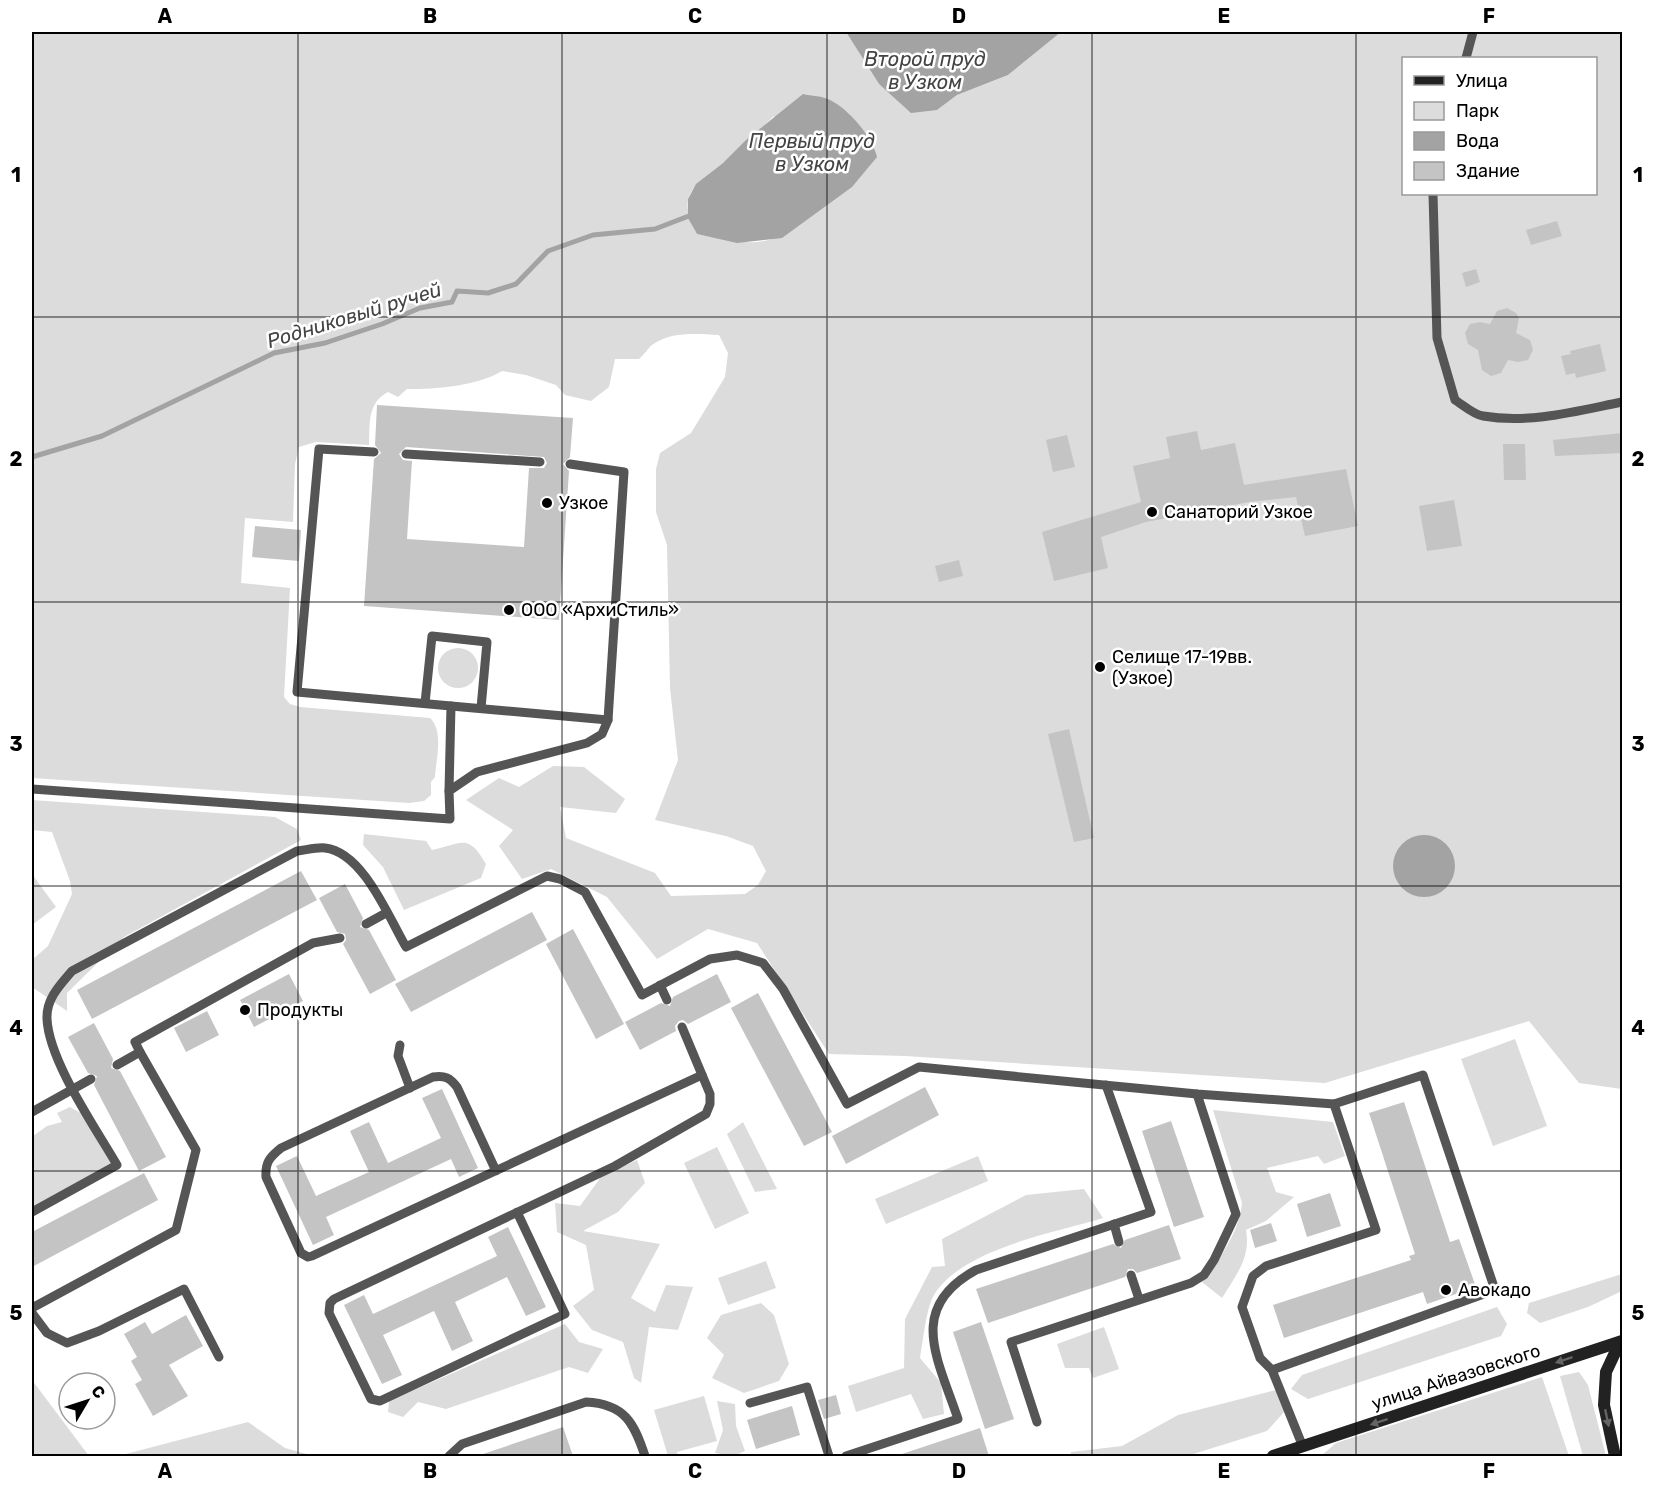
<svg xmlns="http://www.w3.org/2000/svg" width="1654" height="1488" viewBox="0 0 1654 1488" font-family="Rubik,sans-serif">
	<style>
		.green { fill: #dcdcdc; fill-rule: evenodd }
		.water { fill: #a3a3a3 }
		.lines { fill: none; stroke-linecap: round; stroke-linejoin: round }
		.stream { stroke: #a3a3a3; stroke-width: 5 }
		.building { fill: #c4c4c4; fill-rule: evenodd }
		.lane { stroke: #555; stroke-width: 9 }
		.secondary { stroke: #222; stroke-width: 12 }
		.oneway { fill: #646464 }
		.grid { fill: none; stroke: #000; stroke-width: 1.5; stroke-opacity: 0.55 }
		.poi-dot { fill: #000; stroke: #fff; stroke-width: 2 }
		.labels { text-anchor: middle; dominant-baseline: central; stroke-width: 5; stroke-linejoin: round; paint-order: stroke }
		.poi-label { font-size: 18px; fill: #000; stroke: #fff; text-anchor: start }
		.street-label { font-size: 18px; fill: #000; stroke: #fff }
		.water-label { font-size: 20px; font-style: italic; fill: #444; stroke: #fff }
		.neatline { fill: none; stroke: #000; stroke-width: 2 }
		.grid-label { font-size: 20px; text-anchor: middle; font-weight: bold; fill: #000 }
	</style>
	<rect width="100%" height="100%" fill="#fff"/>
	<g class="green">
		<path d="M32,32H846L879,84L937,110L957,95L1008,75L1061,32H1622V1089L1579,1083L1529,1021L1325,1083L905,1056L829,1054L757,943L708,929L657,959L607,897L551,869L522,879L499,846L513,830L466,800L499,778L519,787L553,766L584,767L625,799L616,813L560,807L566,838L655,873L671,896L745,894L758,885L766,871L753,846L726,836L655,820L678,760L670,688L667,545L656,512V469L660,453L691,433L725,377L728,353L719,335C697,334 671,331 652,345C648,348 644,355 639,359H615L609,387L591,401L565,395L556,385L526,375L502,371C480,385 434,390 407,389L398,397L388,392C367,403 370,424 369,445L316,442L299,447L295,464L293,522L245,518L241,583L290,588L284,697L290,704L300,707L430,718C444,731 436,759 435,777L431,782V795L424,801L409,803L32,778ZM1404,58H1596V194H1404ZM774,116L798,225C763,252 736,241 697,234C675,194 695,186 723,163C741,150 757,131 774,116Z"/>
		<circle cx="458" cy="668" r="20"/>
		<polygon points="32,800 275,817 297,829 301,840 124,937 67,993 67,1011 32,987 32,960 48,946 72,894 70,881 52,832 32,830"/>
		<path d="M364,834L426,841L432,850C463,843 468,833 486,864L481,878L404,910L383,867L363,845Z"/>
		<polygon points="32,874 56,907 32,925"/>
		<polygon points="1515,1039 1547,1126 1493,1146 1461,1059"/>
		<polygon points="70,1107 86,1116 111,1163 32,1207 33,1136 47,1126 62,1122 57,1113"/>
		<path d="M1213,1110L1333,1122L1345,1156L1324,1164L1318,1156L1267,1168L1276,1192L1294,1197L1266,1221L1246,1230C1251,1258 1236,1275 1222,1298L1202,1282C1220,1258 1239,1233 1242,1203Z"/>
		<polygon points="743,1122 777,1189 755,1192 727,1134"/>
		<polygon points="717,1147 749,1213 715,1229 684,1163"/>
		<polygon points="978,1156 988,1181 886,1224 875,1199"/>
		<polygon points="637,1160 645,1183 618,1212 583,1231 660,1244 631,1298 655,1312 666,1285 693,1287 678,1330 649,1327 641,1383 634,1378 623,1342 592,1330 573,1306 594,1290 586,1245 557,1232 555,1203 580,1206 601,1177"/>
		<path d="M1084,1189L1103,1218C1053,1233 962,1249 934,1295C926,1308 923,1342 920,1358L941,1383L944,1414L923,1419L911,1394L856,1412L848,1386L904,1368L905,1319L932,1267L945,1266L942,1239L1026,1195Z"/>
		<polygon points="766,1261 776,1288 728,1305 718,1278"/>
		<polygon points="1622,1274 1622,1291 1588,1307 1540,1323 1527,1313 1529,1303"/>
		<polygon points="761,1303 774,1315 789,1364 779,1381 744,1393 712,1378 724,1355 707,1338 721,1315"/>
		<polygon points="1497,1307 1507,1324 1501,1336 1308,1399 1291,1389 1302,1375"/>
		<polygon points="565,1324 579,1342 603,1349 588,1373 569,1367 446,1409 418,1402 403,1417 388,1412 389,1401"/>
		<polygon points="1104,1327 1119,1369 1093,1378 1089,1368 1065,1368 1057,1344"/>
		<polygon points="1579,1372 1588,1385 1606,1456 1583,1456 1560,1376"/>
		<polygon points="1542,1377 1569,1456 1321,1456 1336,1443"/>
		<polygon points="32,1380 89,1456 32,1456"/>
		<polygon points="1276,1390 1284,1412 1267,1431 1187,1456 1070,1456 1071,1452 1122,1446 1178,1415"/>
		<polygon points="704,1396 717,1441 677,1452 678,1456 668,1456 654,1410"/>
		<polygon points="717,1401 735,1404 736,1426 745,1451 734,1456 715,1453 723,1430"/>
		<polygon points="248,1422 285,1448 314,1456 118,1456"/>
	</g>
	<g class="water">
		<polygon points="846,32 1061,32 1008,75 957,95 937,110 911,113 879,84"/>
		<path d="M803,94C811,96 823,96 830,100C849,109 873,138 877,157L852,187L782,238L737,243L697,234L688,218V199L696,184L723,163L746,140Z"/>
		<circle cx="1424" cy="866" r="31"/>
	</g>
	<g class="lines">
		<polyline class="stream" points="32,457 102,436 274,353 325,343 382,324 420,308 452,302 457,291 488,293 516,284 548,251 593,235 655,229 694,214"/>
	</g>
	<g class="building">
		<polygon points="1557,221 1562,236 1531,245 1526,230"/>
		<polygon points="1476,269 1480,282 1466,287 1462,273"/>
		<polygon points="1507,308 1516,313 1519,318 1516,333 1530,340 1533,350 1528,360 1518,362 1508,360 1501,373 1491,376 1482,370 1478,350 1468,344 1465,333 1470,324 1480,322 1490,324 1497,311"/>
		<polygon points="1600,344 1606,371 1576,378 1575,373 1566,375 1561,356 1571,354 1570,351"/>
		<path d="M377,405L573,418L570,457L563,464L569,471L559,620L364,606L374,459L381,453L375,445ZM406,447L544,457L547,463L544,468H529L524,547L407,539L412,461L403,460L399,454Z"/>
		<polygon points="1197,431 1201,450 1235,443 1244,485 1346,469 1358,526 1305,536 1296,497 1249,502 1146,522 1101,537 1108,568 1054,581 1042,532 1141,502 1133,466 1170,458 1166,437"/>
		<polygon points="1623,433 1623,453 1555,456 1553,440"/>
		<polygon points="1067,435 1075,467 1053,472 1046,440"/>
		<polygon points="1503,444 1525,444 1526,480 1504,480"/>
		<polygon points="1454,500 1462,546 1427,551 1419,506"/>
		<polygon points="255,526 301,530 299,561 252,557"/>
		<polygon points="959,560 963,576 939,582 935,566"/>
		<polygon points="1069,729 1094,838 1074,842 1048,734"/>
		<polygon points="301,871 317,900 92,1019 77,990"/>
		<polygon points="345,884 363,918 360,927 369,930 396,980 370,994 343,944 346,940 345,934 337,932 319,898"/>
		<polygon points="532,912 547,940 411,1012 395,984"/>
		<polygon points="573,929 624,1024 596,1039 546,944"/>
		<polygon points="289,974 303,1001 254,1027 240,1000"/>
		<polygon points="717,974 731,1002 688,1024 683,1020 679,1021 675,1026 676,1031 640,1050 625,1022 661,1003 670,1006 673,997"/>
		<polygon points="758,993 832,1132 804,1146 731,1008"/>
		<polygon points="207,1011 219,1035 186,1052 174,1028"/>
		<polygon points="94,1023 113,1059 111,1068 120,1071 166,1157 139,1171 94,1085 97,1076 88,1073 68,1037"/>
		<polygon points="925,1087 939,1115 846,1164 832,1136"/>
		<polygon points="442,1089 478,1168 459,1177 451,1159 326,1217 334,1235 313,1245 276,1166 297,1156 316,1196 369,1172 350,1131 369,1122 388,1163 441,1138 422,1098"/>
		<polygon points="1404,1102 1450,1242 1459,1239 1476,1287 1427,1304 1423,1292 1284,1338 1273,1305 1411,1260 1409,1256 1415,1254 1369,1113"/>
		<polygon points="1171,1121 1204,1217 1174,1227 1142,1131"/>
		<polygon points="144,1173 158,1200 32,1267 32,1232"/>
		<polygon points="1330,1193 1341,1226 1307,1237 1297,1204"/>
		<polygon points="1271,1223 1277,1241 1255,1248 1250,1230"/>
		<polygon points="1169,1225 1181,1259 1137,1273 1133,1269 1128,1269 1125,1277 988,1323 976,1289 1113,1244 1121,1248 1125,1240"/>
		<polygon points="508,1227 546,1307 526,1316 507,1277 455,1302 473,1341 452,1351 434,1311 383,1335 402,1375 382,1384 344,1305 364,1295 373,1314 497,1256 488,1237"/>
		<polygon points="186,1315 203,1346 169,1365 188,1396 153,1416 135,1384 142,1380 131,1361 137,1357 124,1334 145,1322 152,1334"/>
		<polygon points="981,1322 1014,1419 985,1429 953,1332"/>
		<polygon points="836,1395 841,1414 824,1419 818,1400"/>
		<polygon points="792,1406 800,1435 756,1449 747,1420"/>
		<polygon points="563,1427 573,1456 483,1456 483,1454"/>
		<polygon points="980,1428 989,1456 902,1456 902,1454"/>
	</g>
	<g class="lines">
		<g class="lane">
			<polyline points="1466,58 1473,32"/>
			<path d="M1433,194L1437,338L1455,400C1463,405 1474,415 1483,416C1530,424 1577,411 1622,402"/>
			<polyline points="374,452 319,449 297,692 451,706 449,791"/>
			<polyline points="406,454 540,462"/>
			<polyline points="425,703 432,636 487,642 481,708"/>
			<polyline points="451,706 608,720"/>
			<polyline points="32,789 450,819 449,791 477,772 587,743 602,734 608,720 624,472 570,464"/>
			<polyline points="366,924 386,913"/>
			<polyline points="660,985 667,1000"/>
			<polyline points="400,1045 398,1056 410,1088"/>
			<polyline points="117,1065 140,1052 135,1042 313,943 340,938"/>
			<polyline points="32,1112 91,1079"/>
			<path d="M496,1171L457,1087C450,1078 445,1075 433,1077L281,1148C270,1157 265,1162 266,1177L301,1253L308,1257L312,1256L702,1075"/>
			<path d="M32,1212L117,1165C95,1127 49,1061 47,1019C46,999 60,985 72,971L297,851C306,850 317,847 325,848C363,852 389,918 406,947L547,876L560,879L585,892L642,995L710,959L737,955L763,963L783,989L847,1104L919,1067L1197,1094L1334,1104"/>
			<polyline points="517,1212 565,1314 380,1401 371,1399 329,1313 330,1303 334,1299 615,1166 706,1114 710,1104 710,1094 682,1027"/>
			<polyline points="1114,1224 1119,1242"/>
			<polyline points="1131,1275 1139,1299"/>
			<polyline points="32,1308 176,1230 196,1150 140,1052"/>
			<polyline points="32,1313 47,1333 67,1343 99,1331 184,1289 219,1357"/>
			<polyline points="1272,1370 1495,1290 1423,1075 1334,1104 1376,1230 1266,1266 1253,1276 1242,1307 1260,1358 1272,1370 1303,1447"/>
			<polyline points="750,1403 807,1387 829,1456"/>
			<polyline points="1037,1422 1011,1342 1191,1283 1204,1275 1214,1260 1236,1214 1197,1094"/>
			<path d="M449,1456L462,1444L586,1402C625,1404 634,1423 645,1456"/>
			<path d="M846,1456L958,1419C938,1359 906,1308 976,1270L1151,1212L1106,1085"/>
		</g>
		<g class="secondary">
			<polyline points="1273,1456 1622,1341"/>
			<polyline points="1615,1456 1604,1405 1606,1372 1620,1342"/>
		</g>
	</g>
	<defs><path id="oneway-solid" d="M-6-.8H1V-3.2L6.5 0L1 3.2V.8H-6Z" transform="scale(1.5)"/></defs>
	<g class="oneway">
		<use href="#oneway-solid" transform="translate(1564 1360) rotate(162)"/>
		<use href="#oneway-solid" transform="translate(1607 1418) rotate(78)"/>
		<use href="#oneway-solid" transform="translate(1379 1422) rotate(162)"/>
	</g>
	<path class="grid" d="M298,32V1456M562,32V1456M827,32V1456M1092,32V1456M1356,32V1456M32,317H1622M32,602H1622M32,886H1622M32,1171H1622"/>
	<g class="poi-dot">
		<circle cx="547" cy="503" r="6"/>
		<circle cx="1152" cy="512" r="6"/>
		<circle cx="509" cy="610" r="6"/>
		<circle cx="1100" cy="667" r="6"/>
		<circle cx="245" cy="1010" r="6"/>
		<circle cx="1446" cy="1290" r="6"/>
	</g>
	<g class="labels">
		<g class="poi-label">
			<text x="559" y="503">Узкое</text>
			<text x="1164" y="512">Санаторий Узкое</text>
			<text x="521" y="610">ООО «АрхиСтиль»</text>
			<text x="1112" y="657">Селище 17-19вв.<tspan x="1112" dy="21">(Узкое)</tspan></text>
			<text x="257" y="1010">Продукты</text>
			<text x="1458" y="1290">Авокадо</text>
		</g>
		<g class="street-label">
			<text transform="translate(1456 1377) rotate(-18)">улица Айвазовского</text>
		</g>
		<g class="water-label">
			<text x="925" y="59">Второй пруд<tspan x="925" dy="23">в Узком</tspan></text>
			<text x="812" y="141">Первый пруд<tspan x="812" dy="23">в Узком</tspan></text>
			<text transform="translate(354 315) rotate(-17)">Родниковый ручей</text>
		</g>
	</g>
	<rect width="1654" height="1488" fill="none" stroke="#ffffff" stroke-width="66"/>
	<rect x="1402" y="57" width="195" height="138" fill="#ffffff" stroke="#999999" stroke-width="1.5"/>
	<rect x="1414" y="76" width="30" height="9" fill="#222222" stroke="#999999" stroke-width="1.5"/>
	<text x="1456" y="87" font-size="18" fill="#000000">Улица</text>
	<rect x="1414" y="102" width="30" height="18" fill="#dcdcdc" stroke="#999999" stroke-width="1.5"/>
	<text x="1456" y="117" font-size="18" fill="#000000">Парк</text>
	<rect x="1414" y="132" width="30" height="18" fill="#a3a3a3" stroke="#999999" stroke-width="1.5"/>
	<text x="1456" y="147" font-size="18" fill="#000000">Вода</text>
	<rect x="1414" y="162" width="30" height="18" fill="#c4c4c4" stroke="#999999" stroke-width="1.5"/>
	<text x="1456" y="177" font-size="18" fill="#000000">Здание</text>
	<g transform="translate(87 1401) rotate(51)"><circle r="28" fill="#ffffff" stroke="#999999" stroke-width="1.5"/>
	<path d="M0-4.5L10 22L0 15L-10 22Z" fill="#000000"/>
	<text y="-9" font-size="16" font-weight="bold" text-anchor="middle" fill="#000000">С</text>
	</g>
	<rect x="33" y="33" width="1588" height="1422" class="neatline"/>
	<g class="grid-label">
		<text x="165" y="23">A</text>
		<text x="430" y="23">B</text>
		<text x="695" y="23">C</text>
		<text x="959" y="23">D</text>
		<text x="1224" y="23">E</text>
		<text x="1489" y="23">F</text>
		<text x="16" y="182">1</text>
		<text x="1638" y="182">1</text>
		<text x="16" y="466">2</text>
		<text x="1638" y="466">2</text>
		<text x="16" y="751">3</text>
		<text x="1638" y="751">3</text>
		<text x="16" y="1035">4</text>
		<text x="1638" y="1035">4</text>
		<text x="16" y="1320">5</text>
		<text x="1638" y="1320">5</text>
		<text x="165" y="1478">A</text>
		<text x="430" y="1478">B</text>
		<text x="695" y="1478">C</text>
		<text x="959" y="1478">D</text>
		<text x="1224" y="1478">E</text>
		<text x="1489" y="1478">F</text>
	</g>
</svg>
